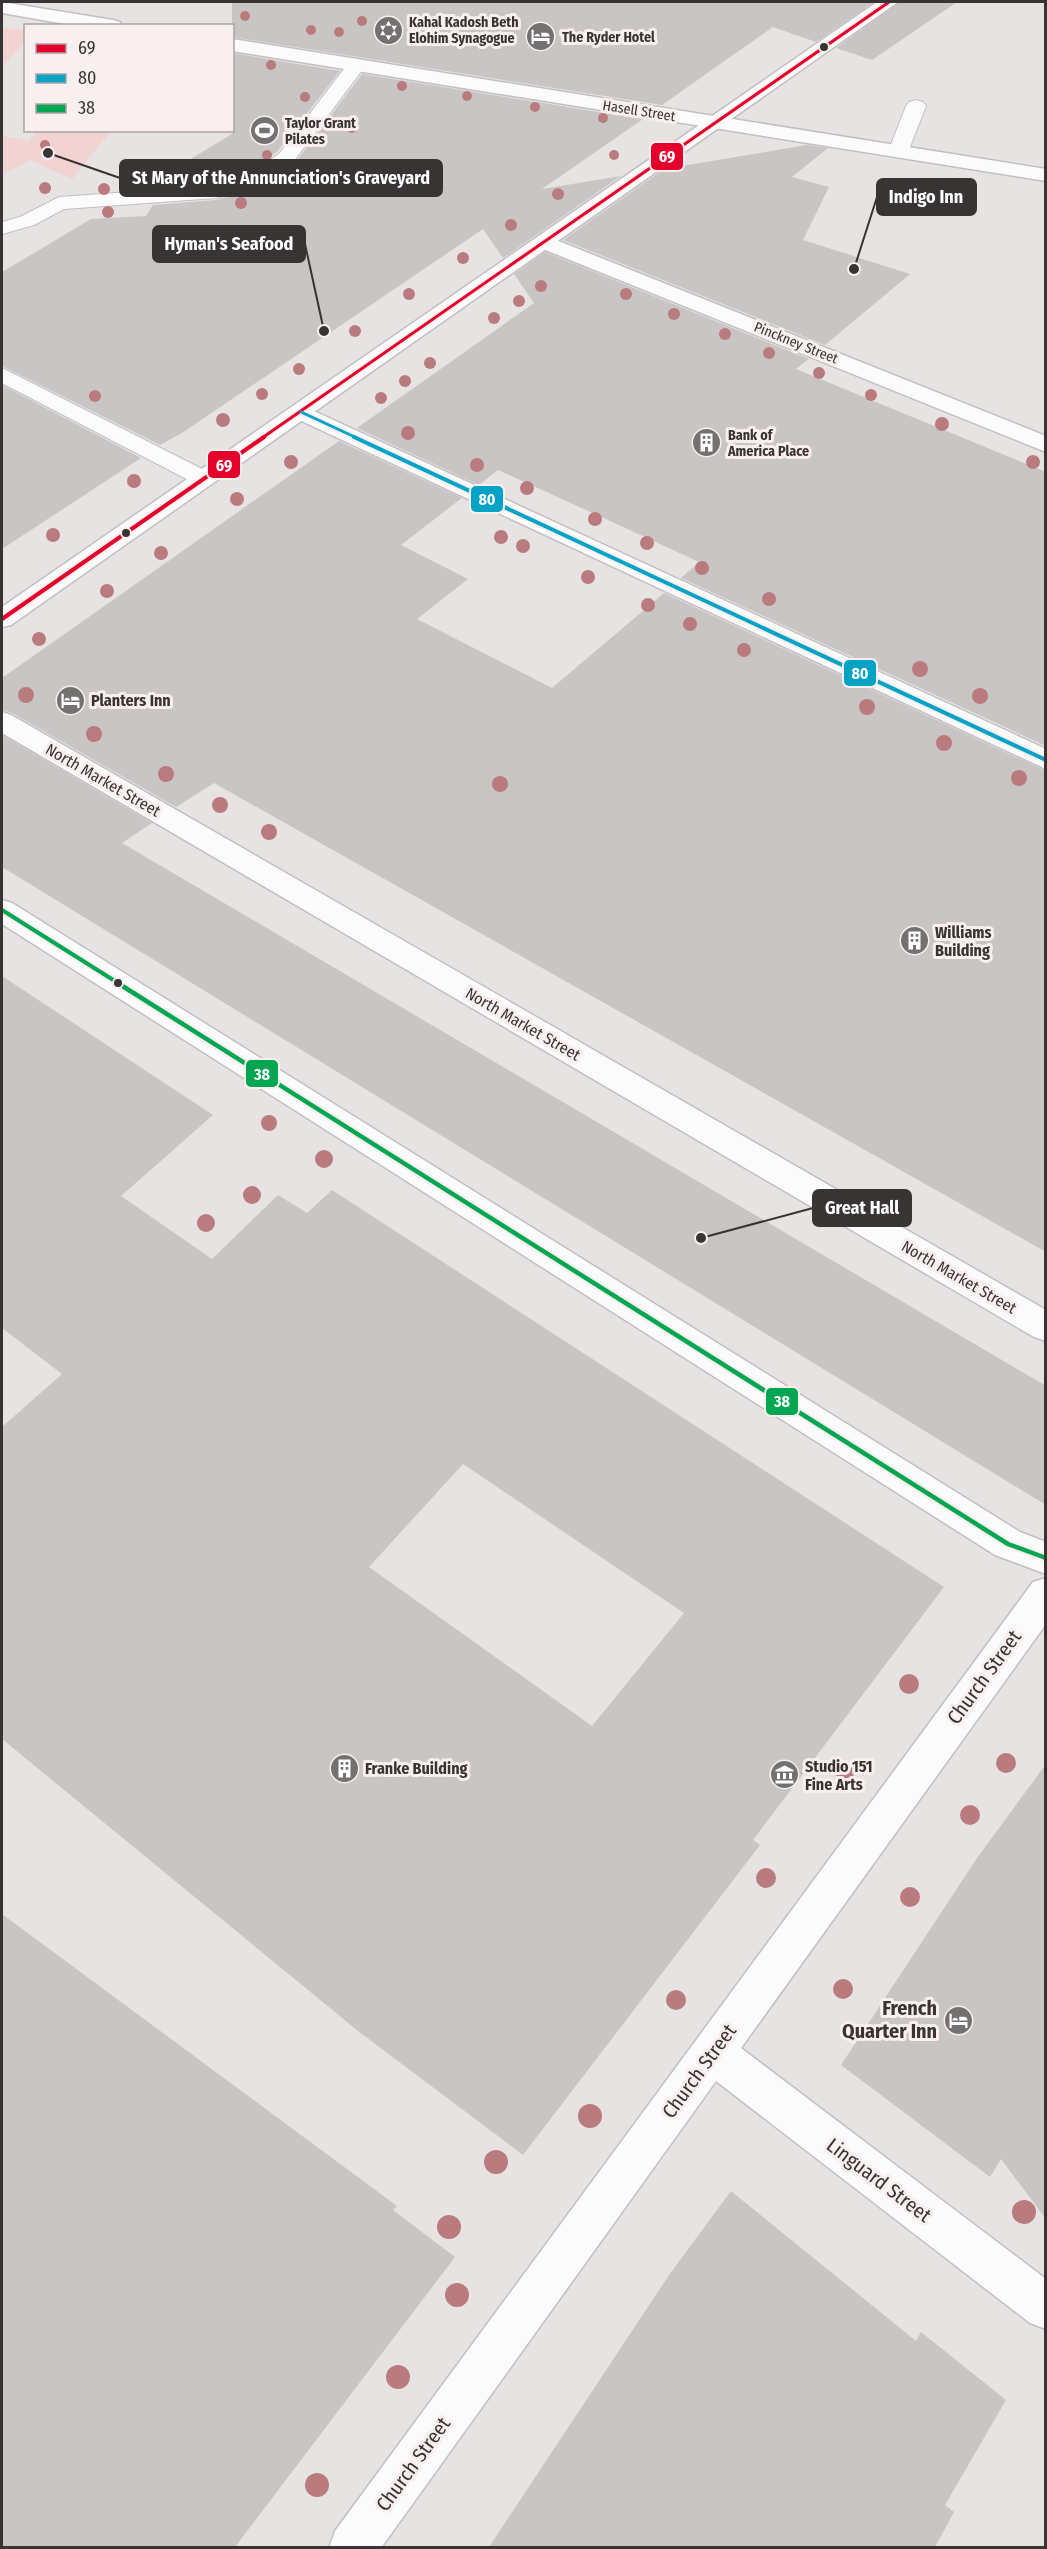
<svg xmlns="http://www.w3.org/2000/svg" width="1047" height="2549" viewBox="0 0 1047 2549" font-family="'Fira Sans Condensed',sans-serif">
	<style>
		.green { fill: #f1d3d2 }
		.building { fill: #c9c5c5; fill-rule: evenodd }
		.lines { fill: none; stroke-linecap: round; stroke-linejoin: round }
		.service-casing { stroke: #c2bfbf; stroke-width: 2 }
		.minor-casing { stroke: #c2bfbf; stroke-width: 3 }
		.tertiary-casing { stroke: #c2bfbf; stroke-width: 3 }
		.secondary-casing { stroke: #c2bfbf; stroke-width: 3 }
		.service { fill: #fcfbfb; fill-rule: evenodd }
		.minor { fill: #fcfbfb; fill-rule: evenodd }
		.tertiary { fill: #fcfbfb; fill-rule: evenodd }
		.secondary { fill: #fcfbfb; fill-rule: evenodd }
		.bus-1-far1-casing { stroke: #f8efee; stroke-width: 6 }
		.bus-1-casing { stroke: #f8efee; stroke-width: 8 }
		.bus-2-far1-casing { stroke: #f8efee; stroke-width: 6 }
		.bus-2-casing { stroke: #f8efee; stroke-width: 8 }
		.bus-3-far1-casing { stroke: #f8efee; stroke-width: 8 }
		.bus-3-casing { stroke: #f8efee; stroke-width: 9 }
		.bus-1-far1 { stroke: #e4002b; stroke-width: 3 }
		.bus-1 { stroke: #e4002b; stroke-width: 4 }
		.bus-2-far1 { stroke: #03a3c6; stroke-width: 3 }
		.bus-2 { stroke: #03a3c6; stroke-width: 4 }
		.bus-3-far1 { stroke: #00a651; stroke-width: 4 }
		.bus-3 { stroke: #00a651; stroke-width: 4.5 }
		.tree { fill: #ba7b7f }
		.bus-dot { fill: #383434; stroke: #f8efee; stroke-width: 2 }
		.labels { text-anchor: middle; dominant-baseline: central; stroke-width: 6; stroke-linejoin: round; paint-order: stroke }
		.far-poi-label { font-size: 14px; font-weight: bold; fill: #383434; stroke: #f8efee; text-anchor: start }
		.far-street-label { font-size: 14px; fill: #383434; stroke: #f8efee }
		.poi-label { font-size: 16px; font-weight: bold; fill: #383434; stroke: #f8efee; text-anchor: start }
		.street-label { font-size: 16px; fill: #383434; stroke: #f8efee }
		.near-street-label { font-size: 20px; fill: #383434; stroke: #f8efee }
		.near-poi-label { font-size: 20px; font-weight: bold; fill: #383434; stroke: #f8efee; text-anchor: end }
		.leader { fill: none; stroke: #383434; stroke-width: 2 }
		.callout-dot { fill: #383434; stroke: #f8efee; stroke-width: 2 }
		.callout { fill: #383434; stroke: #383434; stroke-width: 2 }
		.callout-label { font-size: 18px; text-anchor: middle; font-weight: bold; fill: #fff }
		.line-badge { stroke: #f8efee; stroke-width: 2 }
		.badge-label { font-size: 16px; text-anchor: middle; font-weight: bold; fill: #fff }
	</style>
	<rect width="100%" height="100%" fill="#e8e3e3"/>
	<g class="green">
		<polygon points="2,27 25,31 26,41 2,67"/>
		<polygon points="37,131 37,130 111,131 72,179 30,160 2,175 2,136 29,141"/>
	</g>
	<g class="building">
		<polygon points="232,2 874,2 816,42 773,27 662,105 232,37"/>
		<polygon points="900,2 957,2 872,60 836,48"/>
		<polygon points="232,53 340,71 277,152 238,178 215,184 163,187 174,169 232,134"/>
		<polygon points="362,74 643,119 542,189 621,176 503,258 483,229 182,433 160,445 2,366 2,272 91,219 146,216 153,205 216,200 254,190 295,163"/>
		<polygon points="807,145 828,148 792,177 829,187 803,240 910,274 825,345 563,240 664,169"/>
		<polygon points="545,252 809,359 796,369 1046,472 1046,746 681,578 699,562 597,515 498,470 479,485 357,428 534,303 514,274"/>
		<polygon points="2,385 141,458 2,549"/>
		<polygon points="339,441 462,498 401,545 468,579 417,619 552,688 664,593 1046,771 1046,1252 214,783 176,807 12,713 2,710 2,678"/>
		<polygon points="2,735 152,823 122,843 1046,1386 1046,1505 2,867"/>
		<path d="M2,976L213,1115L121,1196L212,1259L278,1195L307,1213L332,1190L944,1587L753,1840L760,1845L523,2155L358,2031L2,1739V1427L62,1374L2,1328ZM463,1464L684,1613L592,1726L369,1567Z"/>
		<polygon points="1046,1764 1046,2219 1001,2159 990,2177 841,2065 977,1858"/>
		<polygon points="2,1914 397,2206 393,2210 455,2257 235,2547 2,2547"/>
		<polygon points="731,2191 916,2341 921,2332 1006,2400 945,2505 954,2512 935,2547 489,2547 669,2275"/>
	</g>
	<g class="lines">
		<defs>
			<g id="service">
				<polygon points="357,59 364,61 366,65 293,162 253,188 216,198 64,209 34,225 2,234 2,222 20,217 59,197 215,186 239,180 279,154 350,61"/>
				<polygon points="916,100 923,102 926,106 908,152 905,156 891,156 888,152 906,106 909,102"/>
				<polygon points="2,368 212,474 216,479 212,484 204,486 196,484 2,383"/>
			</g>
			<g id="minor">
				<polygon points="2,2 113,20 120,22 122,26 77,26 2,13"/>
				<polygon points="232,39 1046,169 1046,181 232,51"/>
				<polygon points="546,236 1046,436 1046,452 538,247 535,242 538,237"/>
				<polygon points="301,405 1046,749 1046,769 293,417 289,412 293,407"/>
				<polygon points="1046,1578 1046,1624 741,2048 1046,2279 1046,2329 1030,2323 716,2081 381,2548 329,2548 335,2531 1033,1582"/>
			</g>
			<g id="tertiary">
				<polygon points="2,712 11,715 1046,1310 1046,1341 1034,1337 2,733"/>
				<polygon points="2,900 12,903 1020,1532 1046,1542 1046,1574 995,1555 2,924"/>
			</g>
			<polygon id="secondary" points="877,2 898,2 11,625 2,627 2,607"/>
		</defs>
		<use href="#service" class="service-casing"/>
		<use href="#minor" class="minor-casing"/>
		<use href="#tertiary" class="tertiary-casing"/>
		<use href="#secondary" class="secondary-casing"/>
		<use href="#service" class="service"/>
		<use href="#minor" class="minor"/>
		<use href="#tertiary" class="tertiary"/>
		<use href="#secondary" class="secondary"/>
		<defs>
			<polyline id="bus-1-far1" points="262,438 889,2"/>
			<polyline id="bus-1" points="2,619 264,437"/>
			<polyline id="bus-2-far1" points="301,412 357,438"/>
			<polyline id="bus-2" points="354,437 1046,760"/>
			<polyline id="bus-3-far1" points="2,910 126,988"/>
			<polyline id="bus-3" points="124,987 1008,1544 1046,1558"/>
		</defs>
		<use href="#bus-1-far1" class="bus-1-far1-casing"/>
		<use href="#bus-1" class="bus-1-casing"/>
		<use href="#bus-2-far1" class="bus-2-far1-casing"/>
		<use href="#bus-2" class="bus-2-casing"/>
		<use href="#bus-3-far1" class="bus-3-far1-casing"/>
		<use href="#bus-3" class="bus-3-casing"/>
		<use href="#bus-1-far1" class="bus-1-far1"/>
		<use href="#bus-1" class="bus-1"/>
		<use href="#bus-2-far1" class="bus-2-far1"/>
		<use href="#bus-2" class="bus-2"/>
		<use href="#bus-3-far1" class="bus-3-far1"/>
		<use href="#bus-3" class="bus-3"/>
	</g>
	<g class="tree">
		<circle cx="245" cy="16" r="5"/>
		<circle cx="362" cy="21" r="5"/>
		<circle cx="311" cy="30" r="5"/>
		<circle cx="339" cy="32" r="5"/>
		<circle cx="271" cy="65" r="5"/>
		<circle cx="402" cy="86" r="5"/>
		<circle cx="467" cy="96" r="5"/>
		<circle cx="305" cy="97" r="5"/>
		<circle cx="535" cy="107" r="5"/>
		<circle cx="603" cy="118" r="5"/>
		<circle cx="352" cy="128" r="5"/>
		<circle cx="45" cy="145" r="5"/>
		<circle cx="267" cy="155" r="5"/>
		<circle cx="614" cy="155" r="5"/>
		<circle cx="45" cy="188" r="6"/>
		<circle cx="104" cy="189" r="6"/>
		<circle cx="558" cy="194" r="6"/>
		<circle cx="241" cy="203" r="6"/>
		<circle cx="108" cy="212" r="6"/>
		<circle cx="511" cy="225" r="6"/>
		<circle cx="463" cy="258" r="6"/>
		<circle cx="541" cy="286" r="6"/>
		<circle cx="409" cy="294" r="6"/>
		<circle cx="626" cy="294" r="6"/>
		<circle cx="519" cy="301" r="6"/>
		<circle cx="674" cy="314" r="6"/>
		<circle cx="494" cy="318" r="6"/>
		<circle cx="355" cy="331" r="6"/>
		<circle cx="725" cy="334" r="6"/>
		<circle cx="769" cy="353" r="6"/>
		<circle cx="430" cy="363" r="6"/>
		<circle cx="299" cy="369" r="6"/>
		<circle cx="819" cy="373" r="6"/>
		<circle cx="405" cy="381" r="6"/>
		<circle cx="262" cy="394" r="6"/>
		<circle cx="871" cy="395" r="6"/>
		<circle cx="95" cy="396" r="6"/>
		<circle cx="381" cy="398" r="6"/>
		<circle cx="223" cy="420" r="7"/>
		<circle cx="942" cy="424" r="7"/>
		<circle cx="408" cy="433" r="7"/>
		<circle cx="291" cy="462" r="7"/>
		<circle cx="1033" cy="462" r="7"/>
		<circle cx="477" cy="465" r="7"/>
		<circle cx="134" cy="481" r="7"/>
		<circle cx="527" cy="488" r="7"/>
		<circle cx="237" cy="499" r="7"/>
		<circle cx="595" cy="519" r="7"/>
		<circle cx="53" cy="535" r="7"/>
		<circle cx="501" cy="537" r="7"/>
		<circle cx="647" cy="543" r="7"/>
		<circle cx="523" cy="546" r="7"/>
		<circle cx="161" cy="553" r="7"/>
		<circle cx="702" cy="568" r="7"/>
		<circle cx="588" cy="577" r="7"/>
		<circle cx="107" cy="591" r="7"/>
		<circle cx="769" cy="599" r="7"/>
		<circle cx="648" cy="605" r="7"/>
		<circle cx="690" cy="624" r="7"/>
		<circle cx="39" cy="639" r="7"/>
		<circle cx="744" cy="650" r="7"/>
		<circle cx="920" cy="669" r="8"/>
		<circle cx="26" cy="695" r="8"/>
		<circle cx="980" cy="696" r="8"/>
		<circle cx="867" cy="707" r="8"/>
		<circle cx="94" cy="734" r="8"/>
		<circle cx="944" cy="743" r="8"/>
		<circle cx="166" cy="774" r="8"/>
		<circle cx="1019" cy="778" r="8"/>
		<circle cx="500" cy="784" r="8"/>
		<circle cx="220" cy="805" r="8"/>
		<circle cx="269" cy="832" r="8"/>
		<circle cx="269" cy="1123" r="8"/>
		<circle cx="324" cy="1159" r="9"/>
		<circle cx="252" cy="1195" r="9"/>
		<circle cx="206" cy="1223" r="9"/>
		<circle cx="909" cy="1684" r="10"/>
		<circle cx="1006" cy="1763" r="10"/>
		<circle cx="845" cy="1771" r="10"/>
		<circle cx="970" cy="1815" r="10"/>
		<circle cx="766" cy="1878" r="10"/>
		<circle cx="910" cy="1897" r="10"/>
		<circle cx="843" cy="1989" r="10"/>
		<circle cx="676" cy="2000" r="10"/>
		<circle cx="590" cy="2116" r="12"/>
		<circle cx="496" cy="2162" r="12"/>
		<circle cx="1024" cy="2212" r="12"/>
		<circle cx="449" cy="2227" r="12"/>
		<circle cx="457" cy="2295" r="12"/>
		<circle cx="398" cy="2377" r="12"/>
		<circle cx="317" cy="2485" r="12"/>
	</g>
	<defs>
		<symbol id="synagogue-disc" viewBox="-11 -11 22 22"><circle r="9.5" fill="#767171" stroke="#f8efee"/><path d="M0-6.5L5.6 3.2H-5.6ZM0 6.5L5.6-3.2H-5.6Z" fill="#fff"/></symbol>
		<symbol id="hotel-disc" viewBox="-11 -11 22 22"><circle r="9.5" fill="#767171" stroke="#f8efee"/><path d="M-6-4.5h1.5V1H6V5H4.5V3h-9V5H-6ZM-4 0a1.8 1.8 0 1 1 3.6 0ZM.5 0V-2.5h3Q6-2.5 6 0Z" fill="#fff"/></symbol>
		<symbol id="stadium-disc" viewBox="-11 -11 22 22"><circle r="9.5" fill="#767171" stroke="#f8efee"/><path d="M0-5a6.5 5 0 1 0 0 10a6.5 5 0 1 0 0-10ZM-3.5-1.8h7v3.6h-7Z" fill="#fff"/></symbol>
		<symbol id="building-disc" viewBox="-11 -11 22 22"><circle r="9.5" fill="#767171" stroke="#f8efee"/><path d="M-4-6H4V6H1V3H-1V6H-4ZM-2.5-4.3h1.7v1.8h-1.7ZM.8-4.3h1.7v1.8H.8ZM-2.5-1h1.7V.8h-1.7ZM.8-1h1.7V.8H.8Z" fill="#fff"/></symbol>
		<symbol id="museum-disc" viewBox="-11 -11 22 22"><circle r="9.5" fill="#767171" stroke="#f8efee"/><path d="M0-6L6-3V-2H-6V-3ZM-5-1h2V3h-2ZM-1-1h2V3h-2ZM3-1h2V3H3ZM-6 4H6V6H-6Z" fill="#fff"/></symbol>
	</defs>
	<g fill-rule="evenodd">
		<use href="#synagogue-disc" x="372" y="14" width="33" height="33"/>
		<use href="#hotel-disc" x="524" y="20" width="33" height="33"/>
		<use href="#stadium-disc" x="248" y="114" width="33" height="33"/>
		<use href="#building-disc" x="690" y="426" width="33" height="33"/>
		<use href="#hotel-disc" x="54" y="684" width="33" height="33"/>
		<use href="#building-disc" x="898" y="924" width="33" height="33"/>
		<use href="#building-disc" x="328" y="1752" width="33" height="33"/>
		<use href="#museum-disc" x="768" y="1758" width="33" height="33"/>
		<use href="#hotel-disc" x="942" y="2004" width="33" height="33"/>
	</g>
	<g class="bus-dot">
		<circle cx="824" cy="47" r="5"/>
		<circle cx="126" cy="533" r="5"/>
		<circle cx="118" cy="983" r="5"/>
	</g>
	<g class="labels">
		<g class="far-poi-label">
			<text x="409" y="22">Kahal Kadosh Beth<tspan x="409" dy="16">Elohim Synagogue</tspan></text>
			<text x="562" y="37">The Ryder Hotel</text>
			<text x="285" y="123">Taylor Grant<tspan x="285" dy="16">Pilates</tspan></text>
			<text x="728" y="435">Bank of<tspan x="728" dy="16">America Place</tspan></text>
		</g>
		<g class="far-street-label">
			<text transform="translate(639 111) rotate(9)">Hasell Street</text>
			<text transform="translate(796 343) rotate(22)">Pinckney Street</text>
		</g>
		<g class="poi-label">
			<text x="91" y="700">Planters Inn</text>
			<text x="935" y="932">Williams<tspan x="935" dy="18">Building</tspan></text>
			<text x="805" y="1766">Studio 151<tspan x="805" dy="18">Fine Arts</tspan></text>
			<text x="365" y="1768">Franke Building</text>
		</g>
		<g class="street-label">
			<text transform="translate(103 780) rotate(30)">North Market Street</text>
			<text transform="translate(523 1024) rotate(30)">North Market Street</text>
			<text transform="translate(959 1277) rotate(30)">North Market Street</text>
		</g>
		<g class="near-street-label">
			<text transform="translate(984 1677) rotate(-54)">Church Street</text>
			<text transform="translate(699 2071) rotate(-54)">Church Street</text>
			<text transform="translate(879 2180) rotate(37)">Linguard Street</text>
			<text transform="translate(413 2464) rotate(-54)">Church Street</text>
		</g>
		<g class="near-poi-label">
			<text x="937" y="2008">French<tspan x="937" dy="23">Quarter Inn</tspan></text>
		</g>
	</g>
	<path class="leader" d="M48 153L120 178M854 269L877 197M324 331L305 244M701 1238L813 1208"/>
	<g class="callout-dot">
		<circle cx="48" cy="153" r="6"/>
		<circle cx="854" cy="269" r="6"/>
		<circle cx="324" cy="331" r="6"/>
		<circle cx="701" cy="1238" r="6"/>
	</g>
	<g class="callout">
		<rect x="120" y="160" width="322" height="36" rx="6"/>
		<rect x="877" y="179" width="99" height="36" rx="6"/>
		<rect x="153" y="226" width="152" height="36" rx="6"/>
		<rect x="813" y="1190" width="98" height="36" rx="6"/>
	</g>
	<g class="callout-label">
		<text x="281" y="184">St Mary of the Annunciation's Graveyard</text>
		<text x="926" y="203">Indigo Inn</text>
		<text x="229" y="250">Hyman's Seafood</text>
		<text x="862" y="1214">Great Hall</text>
	</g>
	<g class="line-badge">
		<rect x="650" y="142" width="34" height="29" rx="6" fill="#e4002b"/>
		<rect x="207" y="450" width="34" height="29" rx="6" fill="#e4002b"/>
		<rect x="470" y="485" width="34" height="28" rx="6" fill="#03a3c6"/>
		<rect x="843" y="659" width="34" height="28" rx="6" fill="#03a3c6"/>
		<rect x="245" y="1059" width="34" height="29" rx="6" fill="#00a651"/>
		<rect x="765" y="1387" width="34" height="29" rx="6" fill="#00a651"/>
	</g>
	<g class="badge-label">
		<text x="667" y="162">69</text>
		<text x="224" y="471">69</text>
		<text x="487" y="505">80</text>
		<text x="860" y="679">80</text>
		<text x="262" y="1080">38</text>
		<text x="782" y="1407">38</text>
	</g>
	<rect width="1047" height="2549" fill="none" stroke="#383434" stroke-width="6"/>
	<rect x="24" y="24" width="210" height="108" fill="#f8efee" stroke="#aba4a4" stroke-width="1.5"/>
	<rect x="36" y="44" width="30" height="9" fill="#e4002b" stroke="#aba4a4" stroke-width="1.5"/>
	<text x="78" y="54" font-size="18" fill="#383434">69</text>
	<rect x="36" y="74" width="30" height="9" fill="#03a3c6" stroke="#aba4a4" stroke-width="1.5"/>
	<text x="78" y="84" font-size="18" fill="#383434">80</text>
	<rect x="36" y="104" width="30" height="9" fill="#00a651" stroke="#aba4a4" stroke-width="1.5"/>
	<text x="78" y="114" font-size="18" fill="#383434">38</text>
</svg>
